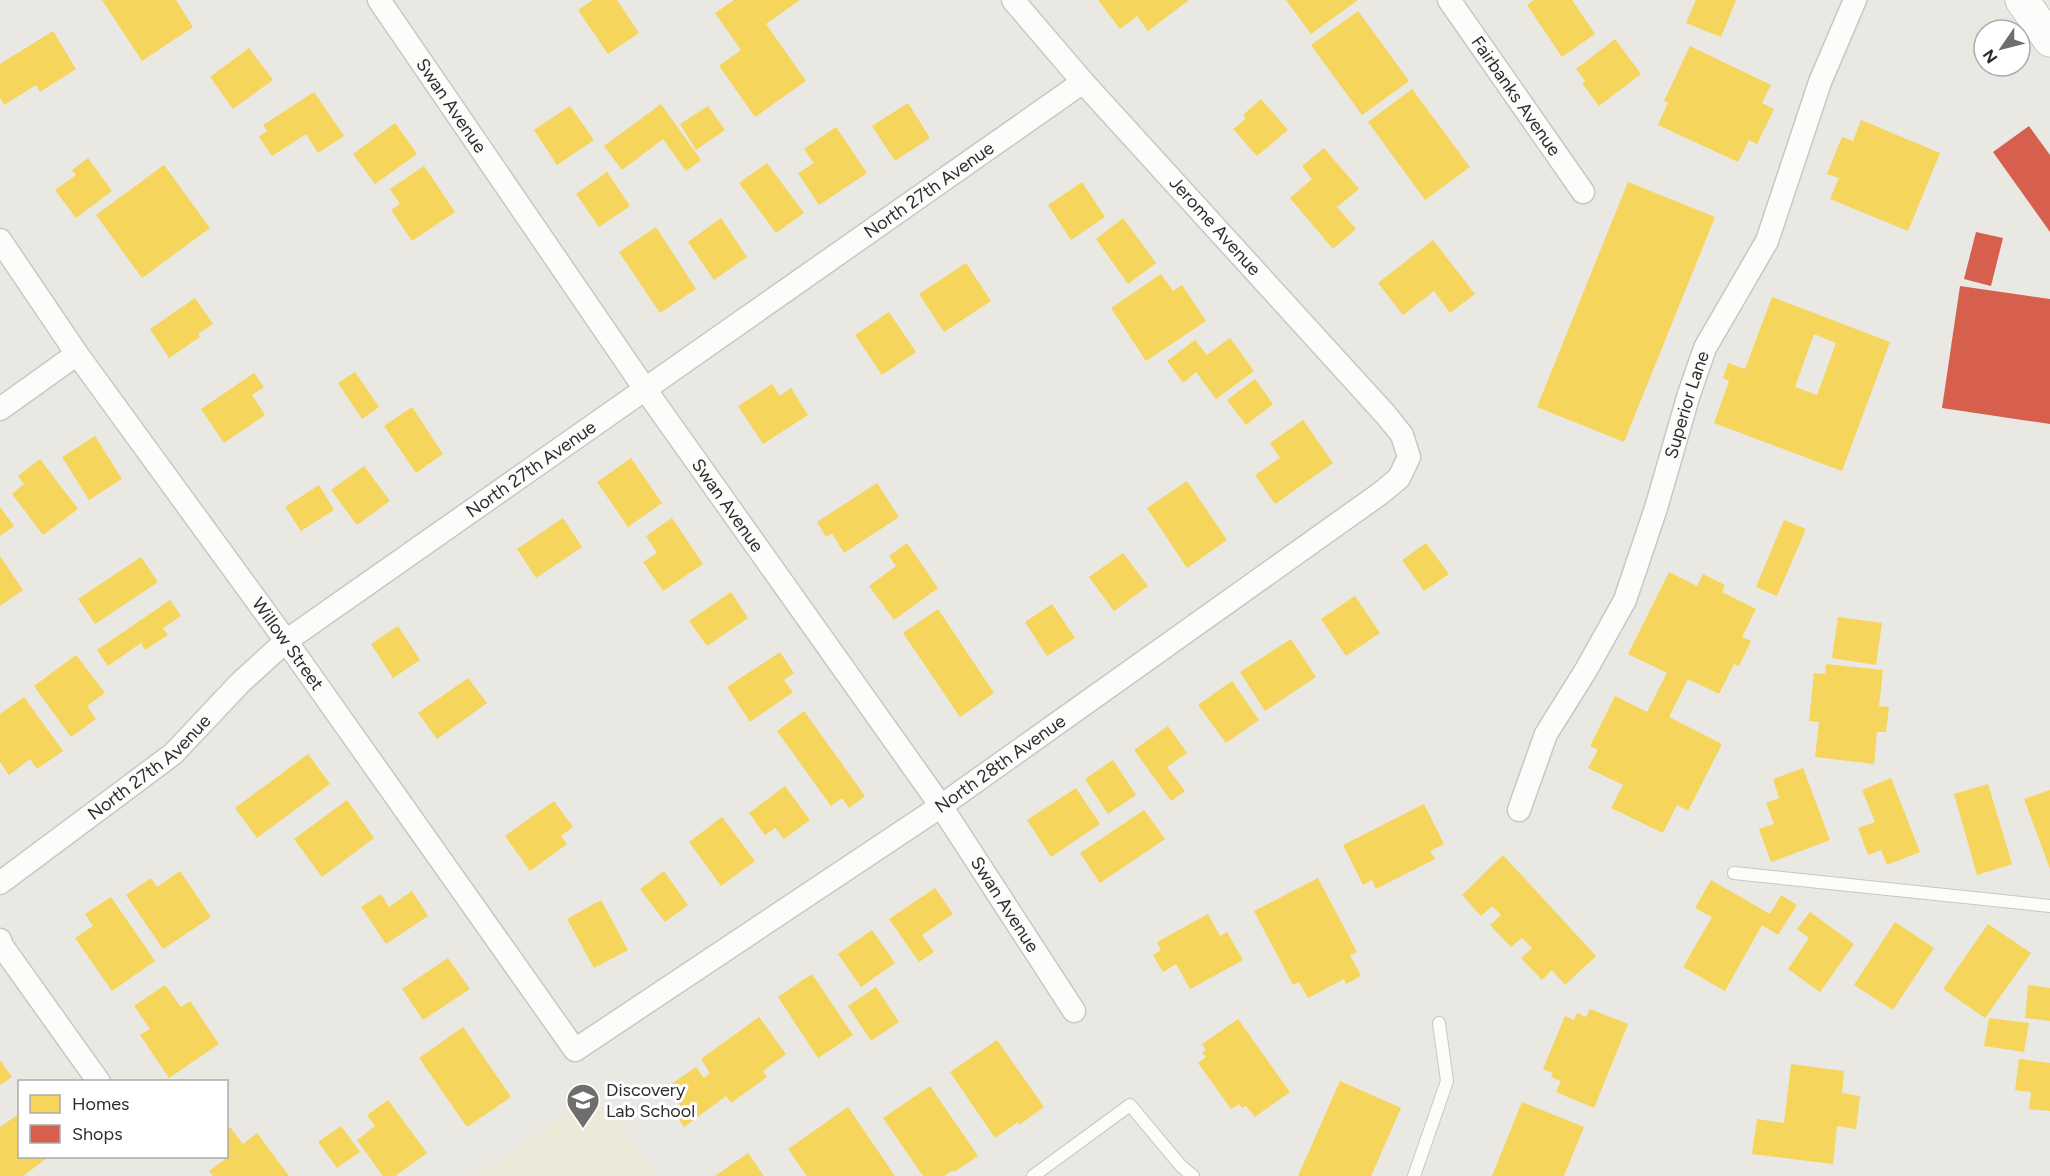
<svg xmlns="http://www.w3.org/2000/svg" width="2050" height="1176" viewBox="0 0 2050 1176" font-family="Figtree,sans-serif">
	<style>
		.education { fill: #ede9d8 }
		.homes { fill: #f6d55c; fill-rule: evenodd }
		.shops { fill: #d6604d }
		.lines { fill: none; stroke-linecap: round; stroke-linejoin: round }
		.lane-casing { stroke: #c8c7c7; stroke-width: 14 }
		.street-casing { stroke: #c8c7c7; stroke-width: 25 }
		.secondary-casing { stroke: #c8c7c7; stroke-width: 35 }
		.lane { stroke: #fcfcfb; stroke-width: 12 }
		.street { stroke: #fcfcfb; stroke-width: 22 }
		.secondary { stroke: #fcfcfb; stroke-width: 33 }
		.labels { text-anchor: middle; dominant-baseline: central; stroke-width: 6; stroke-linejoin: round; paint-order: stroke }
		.street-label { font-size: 18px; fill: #2d2d2d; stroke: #fff }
		.poi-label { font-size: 18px; fill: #2d2d2d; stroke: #fff; text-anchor: start }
	</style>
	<rect width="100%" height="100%" fill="#eae8e2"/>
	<polygon class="education" points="597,1092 656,1176 476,1176"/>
	<g class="homes">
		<polygon points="102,0 176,0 193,27 142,61"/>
		<polygon points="593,0 617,0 639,33 608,54 578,10"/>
		<polygon points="734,0 800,0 766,24 806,81 755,117 719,66 741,50 715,13"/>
		<polygon points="1098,0 1189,0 1148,31 1137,16 1120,29"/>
		<polygon points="1286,0 1358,0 1311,34"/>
		<polygon points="1534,0 1572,0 1595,34 1562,57 1527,5"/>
		<polygon points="1696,0 1736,0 1721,37 1686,23"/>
		<polygon points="1358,11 1409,81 1362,115 1311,45"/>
		<polygon points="53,31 76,69 40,92 36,85 4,105 0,98 0,64"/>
		<polygon points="1615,39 1641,74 1599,106 1582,83 1585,81 1576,69"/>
		<polygon points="1690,46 1771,85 1762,103 1774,109 1757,144 1749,140 1738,162 1658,125 1668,103 1664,101"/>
		<polygon points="249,48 273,80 233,109 210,77"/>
		<polygon points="1412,89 1470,167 1425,200 1368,122"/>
		<polygon points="314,92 344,136 318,153 306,134 272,156 259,137 267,131 263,125"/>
		<polygon points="1261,99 1288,130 1257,156 1233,129 1246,119 1243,115"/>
		<polygon points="908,103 930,138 895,161 872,126"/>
		<polygon points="661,104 701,160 686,171 663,139 622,170 604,146"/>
		<polygon points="570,106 594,140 557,165 534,130"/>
		<polygon points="708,106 725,130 696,150 680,124"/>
		<polygon points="1861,120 1940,153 1908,231 1830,199 1839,178 1827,174 1842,137 1853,141"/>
		<polygon points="395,123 417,154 375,184 353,154"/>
		<polygon points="836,127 867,173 819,205 798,173 814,163 804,149"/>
		<polygon points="1324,148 1359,189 1337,207 1356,229 1333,249 1290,198 1312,179 1302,166"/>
		<polygon points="88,158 112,191 76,218 55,190 76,175 72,170"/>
		<polygon points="767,163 804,213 776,233 739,183"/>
		<polygon points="164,165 210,228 142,278 96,215"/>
		<polygon points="424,166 455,212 412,241 391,210 400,204 390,189"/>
		<polygon points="607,172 630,206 599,227 576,194"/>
		<polygon points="1082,182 1105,217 1071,240 1048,205"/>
		<polygon points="1628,182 1715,217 1624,442 1537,407"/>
		<polygon points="721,218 747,257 714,280 688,242"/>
		<polygon points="1123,218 1156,263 1128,284 1096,239"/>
		<polygon points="656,227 696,289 660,313 619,252"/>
		<polygon points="1433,240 1475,294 1450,313 1434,291 1403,315 1378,283"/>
		<polygon points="966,263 991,301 944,332 919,294"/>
		<polygon points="1161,274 1173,291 1182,285 1206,321 1146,361 1111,308"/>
		<path d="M1772,297L1890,342L1842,471L1714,423L1729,381L1723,378L1728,363L1745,369ZM1814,334L1836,343L1817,395L1795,387Z"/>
		<polygon points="195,298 213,324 198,334 200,337 169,358 150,329"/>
		<polygon points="889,312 916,352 882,375 855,335"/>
		<polygon points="1230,338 1254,371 1216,399 1196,372 1183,383 1167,361 1195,340 1207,355"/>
		<polygon points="355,372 379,407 362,419 338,383"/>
		<polygon points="254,373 264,387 252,395 265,415 224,443 201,409"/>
		<polygon points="1255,379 1273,404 1246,425 1227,400"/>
		<polygon points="772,384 780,396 791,388 808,415 763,444 738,406"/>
		<polygon points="412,407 443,454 416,473 384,426"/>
		<polygon points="1303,420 1333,463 1275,504 1255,475 1280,458 1270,443"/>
		<polygon points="95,436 122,479 89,500 62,457"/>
		<polygon points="631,458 662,503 628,527 597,482"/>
		<polygon points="40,459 78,509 43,535 12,494 24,484 18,476"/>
		<polygon points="364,466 390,501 357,525 331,490"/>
		<polygon points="1187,481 1227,540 1187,568 1147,508"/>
		<polygon points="877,483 899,517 844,553 832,533 826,537 817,522"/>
		<polygon points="319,485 334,510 301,531 285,507"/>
		<polygon points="0,507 14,526 0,536"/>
		<polygon points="563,518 582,547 536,578 517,549"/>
		<polygon points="672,518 703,564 663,591 643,562 657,553 646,536"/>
		<polygon points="1784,520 1806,529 1777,596 1756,587"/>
		<polygon points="907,543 938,588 894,620 869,586 896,566 889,556"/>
		<polygon points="1426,543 1449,574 1424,591 1402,560"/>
		<polygon points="1123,553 1148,586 1114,611 1089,577"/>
		<polygon points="0,556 23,590 0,606"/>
		<polygon points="141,557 158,582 95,624 78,599"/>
		<polygon points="1669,572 1697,586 1703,574 1725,585 1722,592 1756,609 1742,637 1751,641 1739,666 1734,664 1719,694 1688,679 1669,717 1722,744 1688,811 1677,805 1663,833 1611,808 1623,785 1588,768 1598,750 1590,746 1615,696 1647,712 1667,673 1628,654"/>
		<polygon points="731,592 748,618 707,646 689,621"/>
		<polygon points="1355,596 1380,633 1346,656 1321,619"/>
		<polygon points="170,600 181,616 163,628 168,635 145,650 141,643 108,666 97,650"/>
		<polygon points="1052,604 1075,638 1047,656 1025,622"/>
		<polygon points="938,609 994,693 960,717 903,633"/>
		<polygon points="1838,617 1882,623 1876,665 1832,658"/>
		<polygon points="398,626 420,660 393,678 371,644"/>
		<polygon points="1291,639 1316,677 1265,711 1240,672"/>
		<polygon points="780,652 794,673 784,680 793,692 750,722 727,687"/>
		<polygon points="76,655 105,693 87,706 96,719 71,737 34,686"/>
		<polygon points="1826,664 1883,670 1879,706 1889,707 1886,732 1877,732 1874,764 1815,757 1819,722 1809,721 1814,673 1825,674"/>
		<polygon points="468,678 487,703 437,739 418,713"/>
		<polygon points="1232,681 1259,720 1226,743 1198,705"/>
		<polygon points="24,697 63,751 37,769 30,759 9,775 0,762 0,714"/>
		<polygon points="804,711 865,796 849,808 842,798 831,806 777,731"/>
		<polygon points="1168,726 1187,753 1167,767 1185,791 1171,801 1134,750"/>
		<polygon points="308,754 330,784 257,838 235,808"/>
		<polygon points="1113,760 1136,795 1108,814 1085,779"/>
		<polygon points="1803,768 1830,840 1771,862 1759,829 1774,824 1766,803 1779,798 1773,779"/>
		<polygon points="1891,778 1920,852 1887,865 1881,850 1868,855 1858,828 1875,822 1862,790"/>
		<polygon points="1988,784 2012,864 1977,875 1954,794"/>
		<polygon points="785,786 810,820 784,839 775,828 765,835 749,813"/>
		<polygon points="1076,788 1100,824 1051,857 1027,820"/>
		<polygon points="2050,790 2050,869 2024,799"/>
		<polygon points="347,800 374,838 322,877 294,839"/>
		<polygon points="554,801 573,827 561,836 567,844 530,871 505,836"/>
		<polygon points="1424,804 1444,844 1430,851 1435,859 1376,889 1372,880 1363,885 1343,845"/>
		<polygon points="1144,810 1165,839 1100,883 1080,853"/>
		<polygon points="722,817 755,861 721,886 689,842"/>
		<polygon points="1503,855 1596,956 1565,985 1552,970 1542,980 1521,958 1532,948 1522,938 1511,947 1490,925 1501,915 1492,906 1481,916 1462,895"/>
		<polygon points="180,871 211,917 163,949 126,895 151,878 157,887"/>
		<polygon points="664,871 688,905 665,922 640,889"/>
		<polygon points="1318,878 1357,952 1350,955 1361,976 1346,984 1344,979 1308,998 1299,982 1293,985 1254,911"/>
		<polygon points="1711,880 1770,914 1781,895 1797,905 1778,935 1762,925 1725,991 1683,967 1712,917 1695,908"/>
		<polygon points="935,888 953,914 922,935 934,952 919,962 889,919"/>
		<polygon points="412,891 428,916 386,944 361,907 381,894 389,907"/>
		<polygon points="111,897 155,961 112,991 75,938 93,926 85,914"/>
		<polygon points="601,900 628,950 594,968 567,919"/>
		<polygon points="1810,912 1854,944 1820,992 1788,969 1809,938 1797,929"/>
		<polygon points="1208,914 1220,936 1227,932 1243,960 1190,989 1176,964 1163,972 1153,955 1161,950 1157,942"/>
		<polygon points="1895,922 1934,948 1893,1010 1854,985"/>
		<polygon points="1988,924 2031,953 1985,1018 1943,989"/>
		<polygon points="872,930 895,963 861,987 838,954"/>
		<polygon points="448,958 470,989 423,1020 402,989"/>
		<polygon points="812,974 853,1035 818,1058 778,997"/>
		<polygon points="165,985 181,1007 190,1001 219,1044 169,1078 140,1035 150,1029 134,1006"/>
		<polygon points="2028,985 2050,988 2050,1021 2025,1018"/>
		<polygon points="876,987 899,1022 871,1041 848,1006"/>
		<polygon points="1590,1009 1628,1024 1594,1108 1556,1092 1561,1081 1551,1077 1553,1073 1543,1069 1565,1016 1574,1020 1577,1013 1586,1017"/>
		<polygon points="759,1017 786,1054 763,1071 767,1077 731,1103 726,1096 684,1127 674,1113 682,1108 667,1087 696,1067 704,1078 710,1073 701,1059"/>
		<polygon points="1989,1018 2029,1023 2024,1052 1984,1046"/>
		<polygon points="1238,1019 1290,1092 1255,1117 1246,1106 1242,1108 1239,1104 1231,1109 1198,1063 1206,1057 1202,1053 1206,1050 1202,1044"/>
		<polygon points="463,1027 511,1097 467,1127 419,1058"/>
		<polygon points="997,1040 1044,1107 1019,1125 1018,1122 995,1138 950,1072"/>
		<polygon points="2019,1059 2050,1063 2050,1111 2029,1109 2031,1092 2015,1090"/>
		<polygon points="0,1060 12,1077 0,1085"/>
		<polygon points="1791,1064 1844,1071 1842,1093 1860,1096 1856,1129 1837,1126 1833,1164 1752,1154 1757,1119 1784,1123"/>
		<polygon points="1340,1081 1401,1108 1371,1176 1298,1176"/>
		<polygon points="930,1086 978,1156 954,1172 953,1170 944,1176 923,1176 883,1118"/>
		<polygon points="388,1100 427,1153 395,1176 383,1176 357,1140 375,1126 367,1115"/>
		<polygon points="1522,1102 1584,1127 1564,1176 1492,1176"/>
		<polygon points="848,1107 895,1176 807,1176 788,1149"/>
		<polygon points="20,1113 20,1156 50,1156 23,1176 0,1176 0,1127"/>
		<polygon points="341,1126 360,1152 337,1168 318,1142"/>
		<polygon points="230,1127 243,1144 257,1133 289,1176 213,1176 209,1171 224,1160 222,1156 226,1156 226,1130"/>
		<polygon points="748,1153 764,1176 715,1176"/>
	</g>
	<g class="shops">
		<polygon points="2029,126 2050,155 2050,232 1993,152"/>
		<polygon points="1976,232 2003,238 1991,286 1964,279"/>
		<polygon points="1960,286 2050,299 2050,424 1942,408"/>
	</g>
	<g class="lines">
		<defs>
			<g id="lane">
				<polyline points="1734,873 2050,906"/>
				<polyline points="1033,1176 1130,1105 1181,1166 1193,1176"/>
				<polyline points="1414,1176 1447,1081 1439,1023"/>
			</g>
			<g id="street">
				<path id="s1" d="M379,0L645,389L941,806L1074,1011"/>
				<path id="s2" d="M1449,0L1583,192"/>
				<path id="s3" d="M0,240L77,354L286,641L575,1050L941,806L1381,493L1399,478L1409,457L1402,435L1386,415L1083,82L1013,0"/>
				<polyline points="0,409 77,354"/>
				<path id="s4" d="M1519,810L1546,734L1586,670L1625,600L1656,508L1689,394L1705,348L1767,241L1820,82L1855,0"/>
				<path id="s5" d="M0,883L173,754L240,683L286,641L1083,82"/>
				<polyline points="0,940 2,946 99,1082"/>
			</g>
			<polyline id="secondary" points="2022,0 2050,40"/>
		</defs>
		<use href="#lane" class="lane-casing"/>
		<use href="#street" class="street-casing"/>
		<use href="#secondary" class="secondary-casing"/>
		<use href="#lane" class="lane"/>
		<use href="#street" class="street"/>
		<use href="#secondary" class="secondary"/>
	</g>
	<defs>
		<symbol id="school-pin" viewBox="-11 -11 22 30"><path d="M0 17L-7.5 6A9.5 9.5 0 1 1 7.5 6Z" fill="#6f6e6c" stroke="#fff"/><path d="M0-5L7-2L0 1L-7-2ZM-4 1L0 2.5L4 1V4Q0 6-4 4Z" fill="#fff"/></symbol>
	</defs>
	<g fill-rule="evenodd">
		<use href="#school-pin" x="564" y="1081" width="38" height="52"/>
	</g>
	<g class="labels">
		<g class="street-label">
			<text stroke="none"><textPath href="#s2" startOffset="117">Fairbanks Avenue</textPath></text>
			<text stroke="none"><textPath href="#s1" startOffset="128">Swan Avenue</textPath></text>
			<text stroke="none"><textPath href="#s5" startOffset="1161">North 27th Avenue</textPath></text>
			<text transform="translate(1215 226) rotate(48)">Jerome Avenue</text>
			<text stroke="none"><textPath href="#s4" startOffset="441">Superior Lane</textPath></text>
			<text stroke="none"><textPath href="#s5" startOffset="675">North 27th Avenue</textPath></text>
			<text stroke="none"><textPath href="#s1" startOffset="614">Swan Avenue</textPath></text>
			<text stroke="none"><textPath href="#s3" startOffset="496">Willow Street</textPath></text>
			<text stroke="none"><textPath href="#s3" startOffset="1506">North 28th Avenue</textPath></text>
			<text stroke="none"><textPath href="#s5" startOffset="189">North 27th Avenue</textPath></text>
			<text stroke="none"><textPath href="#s1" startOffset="1100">Swan Avenue</textPath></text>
		</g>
		<g class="poi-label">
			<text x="606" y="1090">Discovery<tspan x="606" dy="21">Lab School</tspan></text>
		</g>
	</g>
	<rect x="18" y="1080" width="210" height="78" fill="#ffffff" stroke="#ababab" stroke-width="1.5"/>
	<rect x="30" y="1095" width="30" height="18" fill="#f6d55c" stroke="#ababab" stroke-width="1.5"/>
	<text x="72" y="1110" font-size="18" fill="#2d2d2d">Homes</text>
	<rect x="30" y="1125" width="30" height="18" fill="#d6604d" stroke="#ababab" stroke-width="1.5"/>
	<text x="72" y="1140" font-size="18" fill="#2d2d2d">Shops</text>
	<g transform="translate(2002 48) rotate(235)"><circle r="28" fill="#ffffff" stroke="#ababab" stroke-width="1.5"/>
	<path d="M0-4.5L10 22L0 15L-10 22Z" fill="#6f6e6c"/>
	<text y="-9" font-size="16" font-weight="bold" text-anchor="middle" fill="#2d2d2d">N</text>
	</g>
</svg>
